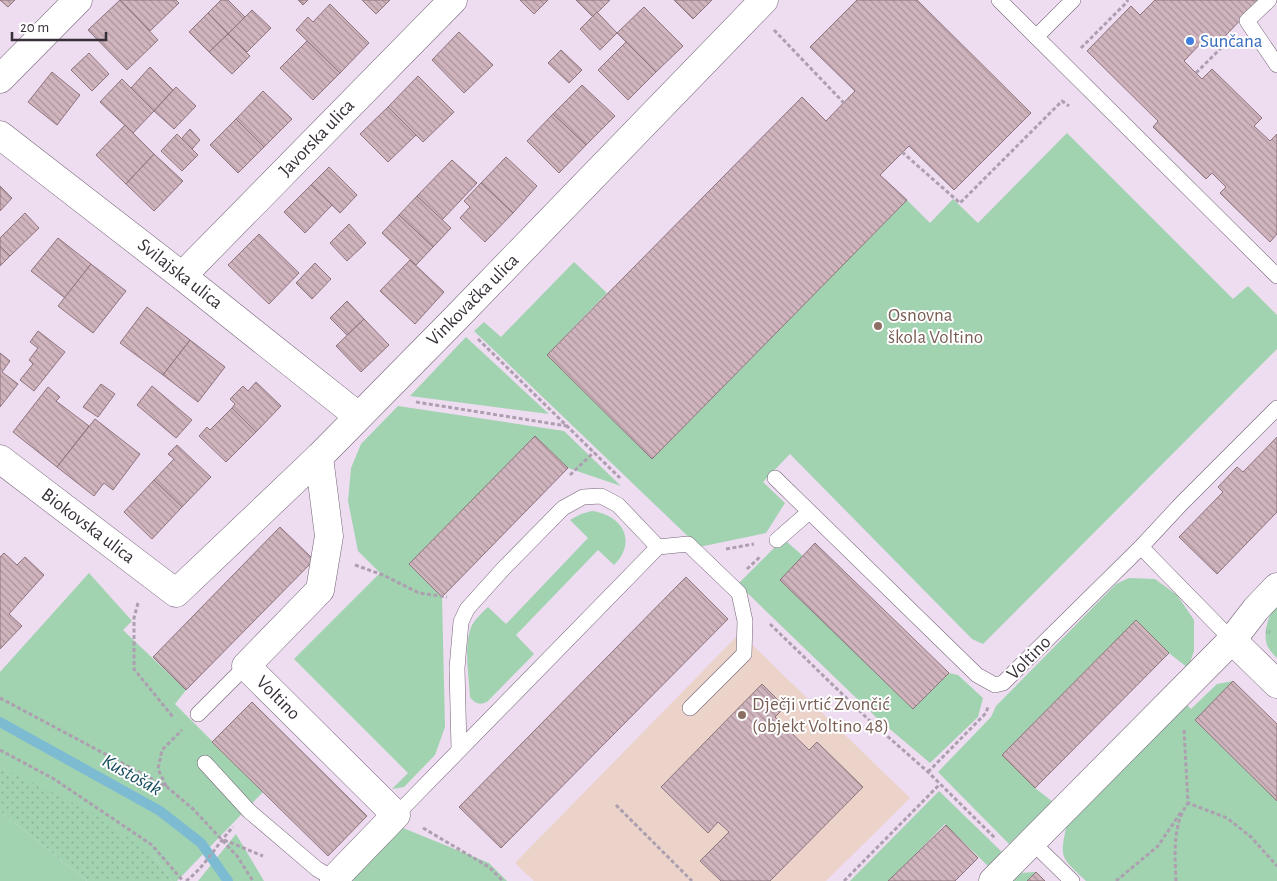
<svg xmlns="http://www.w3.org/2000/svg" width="1277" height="881" viewBox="0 0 1277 881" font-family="'Alegreya Sans',sans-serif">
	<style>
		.education { fill: #ebd3ca }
		.grass { fill: #a1d3b1 }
		.park { fill: url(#park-tufts) }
		.garden { fill: url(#garden-dots) }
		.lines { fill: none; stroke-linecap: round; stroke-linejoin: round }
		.stream { stroke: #7cbbd2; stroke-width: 10 }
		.building { fill: url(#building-back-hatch); stroke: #8e747d }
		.lane-casing { stroke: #746477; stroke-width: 16 }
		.street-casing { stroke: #746477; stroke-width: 29 }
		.path { stroke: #ad9faf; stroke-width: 3; stroke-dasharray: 4 2.5; stroke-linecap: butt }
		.lane { stroke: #fff; stroke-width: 15 }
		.street { stroke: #fff; stroke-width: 28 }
		.shop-dot { fill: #3f7fe0; stroke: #fff; stroke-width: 2 }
		.education-dot { fill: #8d6e63; stroke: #fff; stroke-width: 2 }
		.labels { text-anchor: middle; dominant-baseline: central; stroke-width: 4; stroke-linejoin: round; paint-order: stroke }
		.shop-label { font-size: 19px; fill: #366cbe; stroke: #fff; text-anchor: start }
		.street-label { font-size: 19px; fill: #362f37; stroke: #fff }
		.education-label { font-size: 19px; fill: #785e54; stroke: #fff; text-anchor: start }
		.water-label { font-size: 20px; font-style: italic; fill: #184d5e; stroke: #fff }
	</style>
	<defs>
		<pattern id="park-tufts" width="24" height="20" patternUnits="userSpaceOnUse" patternTransform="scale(1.25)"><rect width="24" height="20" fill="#a1d3b1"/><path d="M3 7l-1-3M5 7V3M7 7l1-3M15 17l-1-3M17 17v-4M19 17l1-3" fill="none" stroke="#8bb599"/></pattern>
		<pattern id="garden-dots" width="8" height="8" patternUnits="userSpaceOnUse" patternTransform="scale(1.25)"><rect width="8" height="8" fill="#a1d3b1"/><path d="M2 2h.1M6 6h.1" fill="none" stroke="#8bb599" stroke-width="1.8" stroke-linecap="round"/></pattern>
		<pattern id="building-back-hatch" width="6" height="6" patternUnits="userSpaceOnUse" patternTransform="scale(1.25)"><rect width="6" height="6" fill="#d0b4be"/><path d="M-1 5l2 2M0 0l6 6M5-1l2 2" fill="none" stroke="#aa939b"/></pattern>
	</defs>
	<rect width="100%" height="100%" fill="#eedcf1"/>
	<polygon class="education" points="740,633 910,798 826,881 534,881 515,863"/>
	<g class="grass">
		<polygon points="1067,133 1233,299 1248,286 1277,315 1277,349 983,644 972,639 790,454 763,482 785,503 766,533 699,547 474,331 484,322 501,337 574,262 607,293 547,355 652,459 907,200 930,223 953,199 978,223"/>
		<polygon points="466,337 549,414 410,396"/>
		<polygon points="398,406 564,431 621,486 568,468 535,436 409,564 442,597 445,727 435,755 404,787 392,789 408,773 294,659 380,573 358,551 348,501 351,468 361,444"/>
		<path d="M592,511C622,515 638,541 614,565L598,550L516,635L534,654L488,701C481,706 475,704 470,697C469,675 463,646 472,625C476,618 482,613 488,607L506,624L588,538L570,520L581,514Z"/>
		<polygon points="786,541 803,556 781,580 913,709 949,673 958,675 983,698 978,717 930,763 878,719 738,584 776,546"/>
		<polygon points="89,573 132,621 123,630 186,690 175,704 263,792 177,881 172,881 153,854 0,767 0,672"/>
		<polygon points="1129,578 1155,579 1177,595 1194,620 1194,651 1188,668 1169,653 1136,620 1003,755 1035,788 1053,802 1009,844 938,772 991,717 996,706 1116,584"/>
		<path d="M1233,681L1196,720L1277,801V881H1086C1061,857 1059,859 1067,824L1183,701L1191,709L1217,684Z"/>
		<polygon points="939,791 1002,852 988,866 945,824 889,881 850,881"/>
		<polygon points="0,811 87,881 0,881"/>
		<polygon points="403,828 489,863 507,881 353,881 354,877"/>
		<polygon points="236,834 264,881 198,881"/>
		<polygon points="1036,872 1027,881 1012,881 1020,873"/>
	</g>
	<path class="park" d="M1277,605V658C1273,654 1269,650 1267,645C1263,633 1268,614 1277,605Z"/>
	<polygon class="garden" points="0,767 88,810 153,854 172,881 87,881 0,811"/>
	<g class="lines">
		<polyline class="stream" points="0,722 160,811 201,843 228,881"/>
	</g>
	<g class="building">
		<polygon points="0,0 15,0 8,7"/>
		<polygon points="120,0 158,40 127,70 88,30"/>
		<polygon points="120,0 176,0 179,3 150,31"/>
		<polygon points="221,0 228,0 245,17 228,34 208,13"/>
		<polygon points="298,0 308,0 303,5"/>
		<polygon points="362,0 390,0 376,14"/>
		<polygon points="520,0 548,0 534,14"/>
		<polygon points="576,0 610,0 593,17"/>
		<polygon points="674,0 712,0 693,19"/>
		<polygon points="857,0 917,0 1031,113 954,190 909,146 880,175 907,200 652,459 547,355 802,97 826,121 855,91 810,47"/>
		<polygon points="1155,0 1259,0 1215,47 1206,38 1184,61 1202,79 1212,69 1262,118 1254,126 1270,141 1277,134 1277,234 1270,242 1220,193 1226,187 1212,173 1206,179 1153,127 1158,121 1087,51 1131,6 1140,15"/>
		<polygon points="330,4 369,43 340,73 296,30 308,17 313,22"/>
		<polygon points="644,7 683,46 656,72 617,33"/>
		<polygon points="252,10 271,28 247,52 228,34"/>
		<polygon points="597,12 617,33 600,50 580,29"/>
		<polygon points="208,13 228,34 209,52 189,32"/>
		<polygon points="459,32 493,65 464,93 432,60"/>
		<polygon points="228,34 250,56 232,74 209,52"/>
		<polygon points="307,41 340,73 313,100 280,68"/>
		<polygon points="626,42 656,72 628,100 598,70"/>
		<polygon points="561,50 582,70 569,83 548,63"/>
		<polygon points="89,53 109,74 92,91 71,70"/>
		<polygon points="150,67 173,90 154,111 131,88"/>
		<polygon points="52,72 80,95 57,125 28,102"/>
		<polygon points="418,76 454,112 423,142 388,107"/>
		<polygon points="122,79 154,111 133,133 100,102"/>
		<polygon points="582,85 615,116 586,145 553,114"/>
		<polygon points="176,87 196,106 174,129 154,111"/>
		<polygon points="263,91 292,119 264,147 236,119"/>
		<polygon points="388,107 416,135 388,162 360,134"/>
		<polygon points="553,114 586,145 559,173 527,141"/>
		<polygon points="236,119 264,147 238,173 210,145"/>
		<polygon points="125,125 154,154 126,184 96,155"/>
		<polygon points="190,129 200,140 192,149 181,139"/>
		<polygon points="177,134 198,155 182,171 161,151"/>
		<polygon points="154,154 183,181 154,211 126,184"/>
		<polygon points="506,157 537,186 513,213 481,183"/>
		<polygon points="452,160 477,183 442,220 417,196"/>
		<polygon points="329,167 357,195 340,213 311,185"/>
		<polygon points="481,183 513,213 485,242 460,218 470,207 464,201"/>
		<polygon points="311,185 332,205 305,233 284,212"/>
		<polygon points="0,186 12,198 0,211"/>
		<polygon points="417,196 451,228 433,247 399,215"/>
		<polygon points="25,213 39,228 10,256 0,246 0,238"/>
		<polygon points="399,215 433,247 416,265 382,233"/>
		<polygon points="349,224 366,243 347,261 330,243"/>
		<polygon points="259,234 299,273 269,304 228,265"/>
		<polygon points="58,238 91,264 65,298 31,271"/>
		<polygon points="0,246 10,256 0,266"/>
		<polygon points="410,260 444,292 415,324 380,291"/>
		<polygon points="315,263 331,279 312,299 296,283"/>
		<polygon points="91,264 126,291 93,333 58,306"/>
		<polygon points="347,301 364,319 347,335 330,318"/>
		<polygon points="147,307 190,340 163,375 120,343"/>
		<polygon points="364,319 389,345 361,372 336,346"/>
		<polygon points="38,331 65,352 34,391 20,380 33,364 29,360 38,348 30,342"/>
		<polygon points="190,340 225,367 198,402 163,375"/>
		<polygon points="0,353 10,361 2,372 18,384 0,407"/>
		<polygon points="256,382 281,406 256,432 232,408 235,404 230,399 243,386 248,391"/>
		<polygon points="101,384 115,394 98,417 83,407"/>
		<polygon points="152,386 192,420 176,438 137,405"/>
		<polygon points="48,387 60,397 56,401 89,426 57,467 13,432"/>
		<polygon points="232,408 256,432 226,462 199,436 207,427 210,430"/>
		<polygon points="95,419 140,454 113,490 104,483 94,496 57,467"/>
		<polygon points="535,436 568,468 442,597 409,564"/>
		<polygon points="1277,437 1277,512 1217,574 1179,537 1223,492 1218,487 1237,467 1243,472"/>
		<polygon points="177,445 211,477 182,507 154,480 174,459 168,454"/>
		<polygon points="154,480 182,507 152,539 124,512"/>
		<polygon points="280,527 314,560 186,690 153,657"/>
		<polygon points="815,543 949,673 913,709 780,580"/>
		<polygon points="4,553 17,565 25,557 44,575 9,614 22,626 0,649 0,557"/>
		<polygon points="686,577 728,619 501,848 459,807"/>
		<polygon points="1136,620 1169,653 1035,788 1002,755"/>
		<polygon points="1233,681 1277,724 1277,801 1195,720"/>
		<polygon points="762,684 785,707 775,717 809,750 817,742 863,787 770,881 721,881 700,861 729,832 718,822 708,833 661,787"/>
		<polygon points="252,702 367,816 328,856 212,742"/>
		<polygon points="946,825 978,858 955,881 888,881"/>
		<polygon points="1036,872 1045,881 1027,881"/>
	</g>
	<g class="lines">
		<defs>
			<g id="lane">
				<polyline points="999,0 1277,276"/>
				<polyline points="1269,0 1247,21 1277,65"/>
				<polyline points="1036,37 1073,0"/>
				<polyline points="775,478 977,675 995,685 1003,683 1141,547 1181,504 1277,408"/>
				<polyline points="777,540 809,512"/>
				<polyline points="1141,547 1232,640"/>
				<polyline points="198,714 246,666"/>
				<polyline points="459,749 457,668 461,622 467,609 503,569 563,508 583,497 601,496 618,505 658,547"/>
				<polyline points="205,763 249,811 317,869 334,879"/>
				<polyline points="396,815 658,547 688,544 739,593 745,621 744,654 690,708"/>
				<polyline points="1031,841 1072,881"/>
			</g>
			<g id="street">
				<polyline points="0,79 78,0"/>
				<polyline points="0,135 182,276 358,416"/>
				<polyline points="182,276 453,0"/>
				<polyline points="319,457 329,536 320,590 246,666 396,815 334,879 334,881"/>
				<polyline points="0,459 176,593 319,457 456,318 764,0"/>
				<polyline points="1232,640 1277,684"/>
				<polyline points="993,881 1232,640 1256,609 1277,587"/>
			</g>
		</defs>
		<use href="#lane" class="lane-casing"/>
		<use href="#street" class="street-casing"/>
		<g class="path">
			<polyline points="774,30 844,103"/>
			<polyline points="1081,48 1126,3 1128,0"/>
			<polyline points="1196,73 1231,38"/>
			<polyline points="902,152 960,203 1062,101 1069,106"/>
			<polyline points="478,339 620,478"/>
			<polyline points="416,402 567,426"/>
			<polyline points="570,475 594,452"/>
			<polyline points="726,549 754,544"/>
			<polyline points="355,565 383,575 419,593 447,597"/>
			<polyline points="747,569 761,556"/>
			<polyline points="138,603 134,618 134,669 173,717"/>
			<polyline points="770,624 869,720 928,772 995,838"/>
			<polyline points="0,698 167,787 193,809 237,856 253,881"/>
			<polyline points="1184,730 1188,803 1227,818 1251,837 1277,866"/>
			<polyline points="0,750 54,779 152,845 183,881"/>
			<polyline points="928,772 986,713 988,707"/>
			<polyline points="166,786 158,769 162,750 182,730"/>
			<polyline points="616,805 692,881"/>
			<polyline points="423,828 489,867 503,881"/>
			<polyline points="224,840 263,856"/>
			<path d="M186,881C205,867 217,844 233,827"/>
			<polyline points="844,881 940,784"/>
			<polyline points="1116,881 1158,846 1181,812"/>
			<path d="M1176,881C1175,855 1172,825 1188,803"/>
		</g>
		<use href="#lane" class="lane"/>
		<use href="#street" class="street"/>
	</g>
	<circle class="shop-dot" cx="1190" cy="41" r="5"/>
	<g class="education-dot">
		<circle cx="878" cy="326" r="5"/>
		<circle cx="742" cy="715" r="5"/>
	</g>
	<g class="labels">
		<g class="shop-label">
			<text x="1200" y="41">Sunčana</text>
		</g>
		<g class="street-label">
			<text transform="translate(317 138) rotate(-46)">Javorska ulica</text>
			<text transform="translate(180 274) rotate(38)">Svilajska ulica</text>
			<text transform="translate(473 300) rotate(-45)">Vinkovačka ulica</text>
			<text transform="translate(88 526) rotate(37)">Biokovska ulica</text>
			<text transform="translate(1029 658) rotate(-45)">Voltino</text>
			<text transform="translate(278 698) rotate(45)">Voltino</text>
		</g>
		<g class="education-label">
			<text x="888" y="315">Osnovna<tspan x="888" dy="22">škola Voltino</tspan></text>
			<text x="752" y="704">Dječji vrtić Zvončić<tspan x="752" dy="22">(objekt Voltino 48)</tspan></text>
		</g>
		<g class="water-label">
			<text transform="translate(132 775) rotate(29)">Kustošak</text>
		</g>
	</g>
	<path d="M12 32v8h94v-8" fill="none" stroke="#362f37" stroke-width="2.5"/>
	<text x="20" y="32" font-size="15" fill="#362f37" stroke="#ffffff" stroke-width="4" paint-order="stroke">20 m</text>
</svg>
